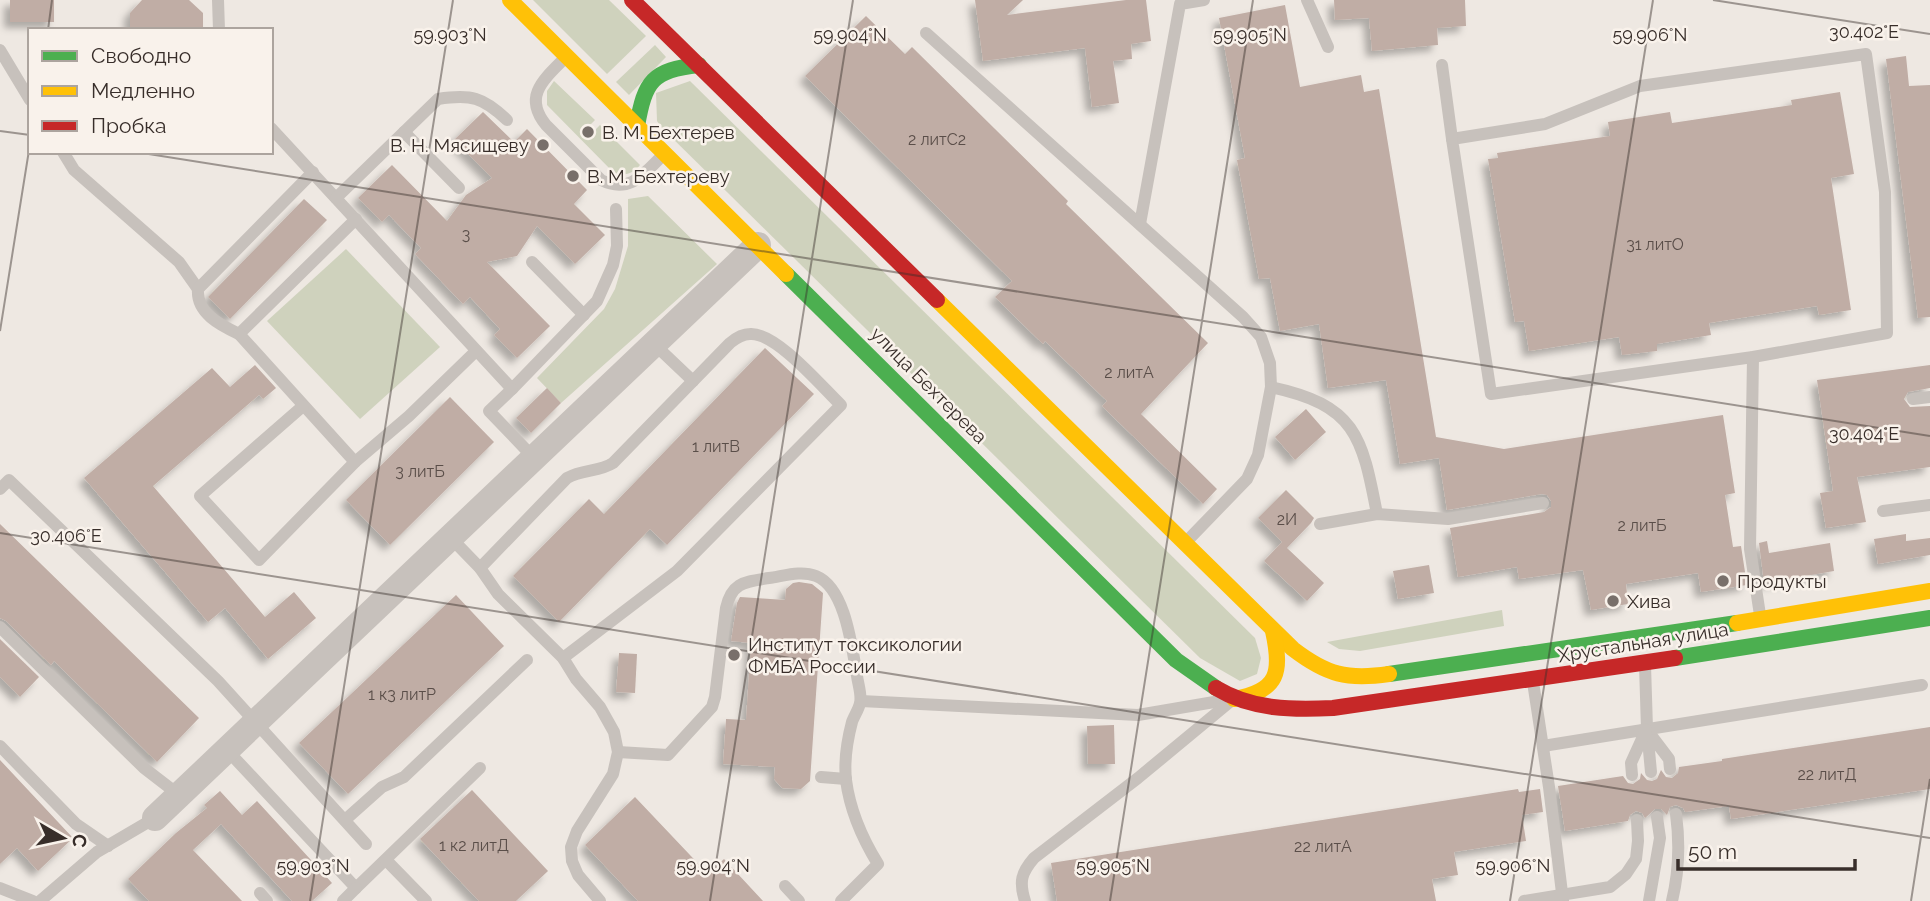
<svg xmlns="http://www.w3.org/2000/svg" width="1930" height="901" viewBox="0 0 1930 901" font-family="Raleway,sans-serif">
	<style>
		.green { fill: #cfd2bd }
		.building { fill: #c0ada5; filter: url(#shadow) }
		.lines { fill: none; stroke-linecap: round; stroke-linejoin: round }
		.lane { stroke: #c7c1bc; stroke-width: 12 }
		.street { stroke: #c7c1bc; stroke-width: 26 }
		.fast { stroke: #4caf50; stroke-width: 16 }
		.slow { stroke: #ffc107; stroke-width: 16 }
		.jam { stroke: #c62828; stroke-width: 16 }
		.ticks { fill: none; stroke: #382e2a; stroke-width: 2; stroke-opacity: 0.45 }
		.poi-dot { fill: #786f6a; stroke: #f9f2eb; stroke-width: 2.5 }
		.labels { text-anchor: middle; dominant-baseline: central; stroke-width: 5; stroke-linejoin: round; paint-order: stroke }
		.number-label { font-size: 16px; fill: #5a4e49 }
		.poi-label { font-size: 19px; fill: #382e2a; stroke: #f9f2eb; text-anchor: start }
		.street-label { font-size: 19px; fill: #382e2a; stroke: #f9f2eb }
		.ticks-label { font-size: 18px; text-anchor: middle; fill: #382e2a; stroke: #f9f2eb; stroke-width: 5; stroke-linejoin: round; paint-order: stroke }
	</style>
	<defs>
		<filter id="shadow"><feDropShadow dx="-6" dy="6" stdDeviation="3.5" flood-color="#0004"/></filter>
	</defs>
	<rect width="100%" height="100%" fill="#eee8e2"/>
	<g class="green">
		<polygon points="533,0 609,0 646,36 607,74"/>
		<polygon points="655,45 666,57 629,95 616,82"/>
		<path d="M554,81L595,120L583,132L588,137L600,125L640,165C633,174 625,176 614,173L547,105V91Z"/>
		<polygon points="690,81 1255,638 1261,658 1257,674 1240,681 1200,658 661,127 657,121 656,93"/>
		<polygon points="648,196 717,264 561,403 537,378 604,309 615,289 628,246 628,199"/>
		<polygon points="346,249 440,347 360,419 267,321"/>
		<polygon points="1502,610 1504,626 1360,651 1339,649 1327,642"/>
	</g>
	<g class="building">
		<rect x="10" y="0" width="44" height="22"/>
		<polygon points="142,0 189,0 203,13 203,30 130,30 130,13"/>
		<polygon points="975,0 1023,0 1007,15 1126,0 1146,0 1151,41 1131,44 1132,59 1113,61 1119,103 1092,107 1085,48 983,61"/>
		<polygon points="1334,0 1465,0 1466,26 1437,28 1438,45 1372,51 1369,18 1335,20"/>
		<polygon points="1285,5 1300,87 1361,75 1364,92 1379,89 1436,437 1504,449 1723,415 1735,493 1725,495 1733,547 1741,546 1747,585 1701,592 1698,573 1626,584 1628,604 1591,610 1583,570 1519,579 1517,567 1458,577 1450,528 1544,512 1551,507 1551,501 1547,495 1542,494 1447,510 1439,458 1400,464 1386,380 1328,388 1319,324 1280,331 1270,278 1259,279 1237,160 1245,158 1219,18"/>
		<polygon points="866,16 905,54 912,47 1068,201 1066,204 1208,343 1141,414 1217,489 1203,504 1102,406 1107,401 1045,341 1043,344 995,297 1012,281 805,76"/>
		<polygon points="1906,56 1909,86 1930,85 1930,317 1918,318 1886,59"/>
		<polygon points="1840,92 1854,174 1831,178 1851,310 1819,315 1817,306 1709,323 1711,335 1657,344 1657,351 1622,355 1619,337 1529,351 1524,321 1515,322 1488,159 1498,158 1497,153 1610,136 1608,122 1670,112 1672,123 1792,105 1791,100"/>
		<polygon points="483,112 514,142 527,129 587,190 574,204 605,235 575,264 537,226 517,256 487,262 550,326 517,358 494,335 500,329 470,297 463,304 415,254 421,248 389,215 382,222 358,198 392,165 447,221 466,195 492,178 454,140"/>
		<polygon points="304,199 327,220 230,319 208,297"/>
		<polygon points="765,348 814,394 667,545 650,529 559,622 513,576 589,499 604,514"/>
		<polygon points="255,365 276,388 263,399 259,395 153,486 265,617 294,592 316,618 268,659 225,608 208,622 84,478 212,368 230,387"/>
		<polygon points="1930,365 1930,388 1908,392 1904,399 1910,407 1930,406 1930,467 1857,477 1866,522 1826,528 1820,493 1833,491 1817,380"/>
		<polygon points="547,388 561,403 531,433 516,418"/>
		<polygon points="450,397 494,442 390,545 346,500"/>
		<polygon points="1306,409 1326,432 1295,460 1275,437"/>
		<polygon points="1286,490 1314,518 1311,523 1287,548 1324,583 1307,601 1264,561 1282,542 1284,544 1258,518"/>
		<polygon points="0,524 199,718 157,762 54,661 51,665 6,621 0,618"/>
		<polygon points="1906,534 1906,541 1930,538 1930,555 1878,564 1874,539"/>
		<polygon points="1767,541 1769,553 1830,543 1834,571 1764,583 1759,543"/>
		<polygon points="1429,565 1434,593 1398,599 1393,571"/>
		<polygon points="799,582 812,584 823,593 810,781 801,789 782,788 774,779 775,767 723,764 726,719 746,720 751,643 731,641 737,603 740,597 785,600 786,589 793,583"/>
		<polygon points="456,595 504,646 348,794 299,743"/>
		<polygon points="0,639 39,677 20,697 0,677"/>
		<polygon points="619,653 637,654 635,693 616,692"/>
		<polygon points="1114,725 1115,764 1088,764 1087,726"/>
		<polygon points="1930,727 1930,789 1731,819 1729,806 1685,812 1683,808 1676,805 1670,807 1667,815 1661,809 1655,809 1645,818 1642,813 1636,811 1630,815 1628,821 1565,831 1558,786 1623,776 1628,783 1633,784 1640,779 1641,773 1647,780 1652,781 1657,779 1661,770 1666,777 1672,778 1678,773 1679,767 1722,761 1722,759"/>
		<polygon points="0,760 73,838 38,871 17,848 0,864"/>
		<polygon points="1518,789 1519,792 1540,789 1543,812 1522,815 1526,841 1454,852 1458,875 1432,879 1436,901 1057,901 1051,863"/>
		<polygon points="472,790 548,871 516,901 479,901 420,839"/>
		<polygon points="220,791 242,815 257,801 332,883 312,901 292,901 221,824 193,850 242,901 149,901 128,879 176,833 207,808 204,805"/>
		<polygon points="635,797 708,874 724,859 763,901 638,901 585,845"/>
	</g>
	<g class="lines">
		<g class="lane">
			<polyline points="218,0 219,30"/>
			<polyline points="1307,0 1328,47"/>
			<polyline points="926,33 1243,317 1261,337 1270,363 1271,387 1258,455 1247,479 1187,541"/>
			<polyline points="0,50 30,100"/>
			<polygon points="1866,54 1885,192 1887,333 1753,357 1491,394 1452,139 1545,124 1640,86"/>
			<path d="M564,59C543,80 523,97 546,125L601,180C629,194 643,175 662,156"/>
			<polyline points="1442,65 1452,139"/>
			<polyline points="271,128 512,389 597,301 613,265 617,246 616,209"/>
			<polyline points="404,132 459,188"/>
			<polyline points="63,152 74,170 179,262 198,289"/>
			<path d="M313,172L198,289C196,313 220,325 239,334L356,219"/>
			<path d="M336,198L438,99C471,94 483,97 507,120"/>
			<polyline points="1140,224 1180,4 1204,0"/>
			<polyline points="532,262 584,315"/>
			<polyline points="239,334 355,462 409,416 476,351"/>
			<polyline points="654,344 693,381"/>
			<polyline points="1753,357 1750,549 1760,615"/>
			<path d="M1271,387C1355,405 1362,435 1377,514"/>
			<polyline points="512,389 489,411 534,458"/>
			<polyline points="1913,399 1930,397"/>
			<polyline points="303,406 200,496 259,560 355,462"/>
			<polyline points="0,489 9,480 218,681 366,844"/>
			<polyline points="1883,511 1930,505"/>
			<polyline points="1320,524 1377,514 1448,519 1543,503"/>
			<polyline points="450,537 480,568 498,594 563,658 576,679 600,707 614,732 618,752 613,774 577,831 571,847 572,861 578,875 600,901"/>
			<path d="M480,568L567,478C583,469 599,472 613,463L730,343C736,338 742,334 750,334C776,332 822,387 841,405L677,571L563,658"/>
			<polyline points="0,627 144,768 179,795"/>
			<polyline points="1645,665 1647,729 1651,772"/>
			<polyline points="1533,682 1549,787 1563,901"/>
			<polyline points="861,701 1138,715 1220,701"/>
			<polyline points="1647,730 1669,759 1670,769"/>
			<polyline points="0,746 76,824 108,846"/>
			<polyline points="1543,746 1922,685"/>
			<polyline points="227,750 356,888 480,768"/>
			<path d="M618,752L668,755L712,707L715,697L726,608C732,582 745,582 769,578C784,576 801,570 816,576C846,588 852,649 857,676C858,684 862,695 860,703C859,709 854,716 852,722C847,741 844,761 846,780C850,811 862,838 878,864L841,901"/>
			<polyline points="1632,775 1631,763 1646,730"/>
			<polyline points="821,777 846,779"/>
			<polyline points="345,820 382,787 404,777 527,660"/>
			<polyline points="386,860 426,901"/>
			<polyline points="785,886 799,901"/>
			<polyline points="0,888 33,901"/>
			<polyline points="260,893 267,901"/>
			<polyline points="40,901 97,852 155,818"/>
			<polyline points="343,901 356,888"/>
			<path d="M1025,901C1019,882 1021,873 1034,858L1138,778L1231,701"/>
			<polyline points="1524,901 1610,887 1626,874 1636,859 1638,841 1637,820"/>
			<polyline points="1649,901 1660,838 1657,817"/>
			<path d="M1672,901C1679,872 1680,844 1676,814"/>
		</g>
		<polyline class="street" points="155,818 758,245"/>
		<g class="fast">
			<path d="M637,126C645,81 652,70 699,65"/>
			<polyline points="786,274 1176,660 1216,688"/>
			<polyline points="1675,658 1930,618"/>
			<polyline points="1389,674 1737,623"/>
		</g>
		<g class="slow">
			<polyline points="510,0 786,274"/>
			<path d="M937,300L1293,649C1327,675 1347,680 1389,674"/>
			<polyline points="1737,623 1930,591"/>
			<path d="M1234,699C1279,691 1282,672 1273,631"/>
		</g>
		<g class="jam">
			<polyline points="632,0 937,300"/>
			<path d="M1216,688C1252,710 1293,710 1333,708L1675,658"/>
		</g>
	</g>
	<path class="ticks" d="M1713,0L1930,34M48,30L52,0M0,131L30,135M136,152L1930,436M0,331L30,144M0,533L1930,838M310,901L453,0M710,901L853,0M1110,901L1253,0M1510,901L1653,0M1911,901L1930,779"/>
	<g class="poi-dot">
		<circle cx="588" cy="132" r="7"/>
		<circle cx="543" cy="145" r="7"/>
		<circle cx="573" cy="176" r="7"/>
		<circle cx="1723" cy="581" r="7"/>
		<circle cx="1613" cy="601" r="7"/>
		<circle cx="734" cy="655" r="7"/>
	</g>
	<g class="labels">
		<g class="number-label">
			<text x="937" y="139">2 литС2</text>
			<text x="466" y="234">3</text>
			<text x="1655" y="244">31 литО</text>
			<text x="1129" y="372">2 литА</text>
			<text x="716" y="446">1 литВ</text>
			<text x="420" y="471">3 литБ</text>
			<text x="1287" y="519">2И</text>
			<text x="1642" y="525">2 литБ</text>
			<text x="402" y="694">1 к3 литР</text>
			<text x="1827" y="774">22 литД</text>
			<text x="474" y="845">1 к2 литД</text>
			<text x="1323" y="846">22 литА</text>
		</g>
		<g class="poi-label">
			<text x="602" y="132">В. М. Бехтерев</text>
			<text x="529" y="145" text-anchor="end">В. Н. Мясищеву</text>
			<text x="587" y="176">В. М. Бехтереву</text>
			<text x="1737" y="581">Продукты</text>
			<text x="1627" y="601">Хива</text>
			<text x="748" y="644">Институт токсикологии<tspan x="748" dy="22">ФМБА России</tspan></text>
		</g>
		<g class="street-label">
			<text transform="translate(929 385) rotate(45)">улица Бехтерева</text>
			<text transform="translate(1643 642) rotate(-9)">Хрустальная улица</text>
		</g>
	</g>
	<g class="ticks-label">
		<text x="1864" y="38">30.402°E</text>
		<text x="450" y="41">59.903°N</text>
		<text x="850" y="41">59.904°N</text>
		<text x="1250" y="41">59.905°N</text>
		<text x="1650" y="41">59.906°N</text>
		<text x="1864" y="440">30.404°E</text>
		<text x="66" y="542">30.406°E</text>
		<text x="313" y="872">59.903°N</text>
		<text x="713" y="872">59.904°N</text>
		<text x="1113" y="872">59.905°N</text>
		<text x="1513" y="872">59.906°N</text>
	</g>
	<rect x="28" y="28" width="245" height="126" fill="#f9f2eb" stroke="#aca49e" stroke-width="2"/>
	<rect x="42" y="51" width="35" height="10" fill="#4caf50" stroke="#aca49e" stroke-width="2"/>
	<text x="91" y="63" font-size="21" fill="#382e2a">Свободно</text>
	<rect x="42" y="86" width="35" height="10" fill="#ffc107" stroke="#aca49e" stroke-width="2"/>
	<text x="91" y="98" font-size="21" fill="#382e2a">Медленно</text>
	<rect x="42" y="121" width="35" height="10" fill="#c62828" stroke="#aca49e" stroke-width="2"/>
	<text x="91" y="133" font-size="21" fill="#382e2a">Пробка</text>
	<g transform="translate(63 838) rotate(99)" stroke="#f9f2eb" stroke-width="5" paint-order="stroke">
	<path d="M0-5L12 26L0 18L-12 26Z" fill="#382e2a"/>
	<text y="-10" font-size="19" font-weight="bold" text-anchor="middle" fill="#382e2a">С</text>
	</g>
	<path d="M1678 859v10h177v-10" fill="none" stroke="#382e2a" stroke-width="3.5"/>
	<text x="1688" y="859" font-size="21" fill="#382e2a" stroke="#f9f2eb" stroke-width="5" paint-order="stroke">50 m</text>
</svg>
